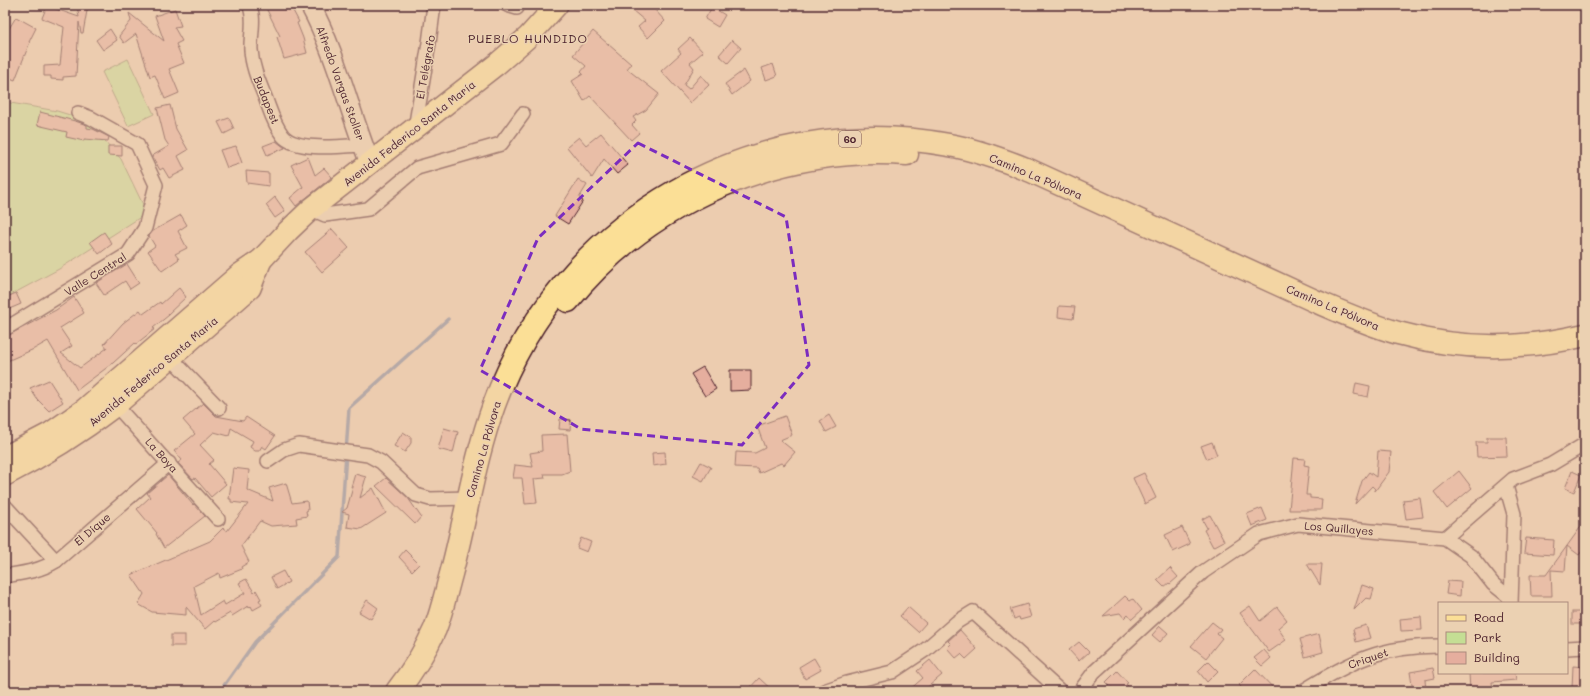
<svg xmlns="http://www.w3.org/2000/svg" width="1590" height="696" viewBox="0 0 1590 696" font-family="Mali,sans-serif">
	<style>
		.green { fill: #c4de94; stroke: #877e60 }
		.lines { fill: none; stroke-linecap: round; stroke-linejoin: round }
		.stream { stroke: #727e9c; stroke-width: 3.5 }
		.building { fill: #e5ae9e; stroke: #4a1f2b }
		.minor-casing { stroke: #4a1f2b; stroke-width: 16 }
		.secondary-casing { stroke: #4a1f2b; stroke-width: 22 }
		.primary-casing { stroke: #4a1f2b; stroke-width: 24 }
		.trunk-casing { stroke: #4a1f2b; stroke-width: 25 }
		.minor { stroke: #ebd1b2; stroke-width: 13 }
		.secondary { stroke: #ebd1b2; stroke-width: 19 }
		.primary { stroke: #fbdf96; stroke-width: 21 }
		.trunk { stroke: #fbdf96; stroke-width: 22 }
		.marked { fill: none; stroke: #7b2cbf; stroke-width: 3; stroke-dasharray: 8 5; stroke-linejoin: round }
		.labels { text-anchor: middle; dominant-baseline: central; stroke-width: 3; stroke-linejoin: round; paint-order: stroke }
		.shield { fill: #ebd1b2; stroke: #7a5454; stroke-width: 1 }
		.shield-label { font-size: 10px; font-weight: bold; fill: #4a1f2b }
		.street-label { font-size: 11px; fill: #4a1f2b; stroke: #ebd1b2 }
		.neighbourhood-label { font-size: 12px; letter-spacing: 1px; fill: #4a1f2b; stroke: #ebd1b2 }
	</style>
	<rect width="100%" height="100%" fill="#ecccaf"/>
	<filter id="ink" filterUnits="userSpaceOnUse"><feTurbulence type="fractalNoise" baseFrequency=".025" numOctaves="2"/><feDisplacementMap in="SourceGraphic" scale="8" xChannelSelector="R" yChannelSelector="G"/><feConvolveMatrix kernelMatrix="1 2 1 2 8 2 1 2 1" color-interpolation-filters="sRGB"/></filter>
	<g filter="url(#ink)">
		<g class="green">
			<polygon points="128,59 154,114 128,126 102,72"/>
			<polygon points="5,102 57,111 86,120 121,159 147,213 59,269 5,298"/>
		</g>
		<g class="lines">
			<polyline class="stream" points="220,691 255,642 339,557 349,408 448,319"/>
		</g>
		<g class="building">
			<polygon points="77,5 88,5 83,33 81,33 79,22 76,76 63,77 63,80 51,79 51,76 44,76 44,66 60,65 64,27 42,18 47,6 79,17"/>
			<polygon points="272,5 290,5 299,22 297,23 303,38 307,53 284,59 277,37 280,36 266,8"/>
			<polygon points="626,5 660,5 655,10 665,21 648,38 638,27 645,21"/>
			<polygon points="712,7 725,15 718,27 705,19"/>
			<polygon points="175,9 181,26 174,27 182,41 176,44 184,63 169,69 179,93 165,99 155,75 150,77 136,34 124,43 119,36 131,21 129,13 164,41 155,16"/>
			<polygon points="16,17 36,28 29,42 30,42 15,80 5,76 5,32 7,32"/>
			<polygon points="110,29 117,40 103,50 96,40"/>
			<polygon points="593,31 631,64 627,69 659,94 646,110 633,117 636,121 632,125 639,133 631,140 590,96 584,101 572,81 583,74 581,72 586,66 573,55"/>
			<polygon points="690,38 703,52 690,63 694,68 684,85 689,89 701,75 709,85 690,103 661,71 681,53 678,49"/>
			<polygon points="732,40 741,48 728,63 719,55"/>
			<polygon points="773,64 777,76 766,80 762,68"/>
			<polygon points="744,70 750,81 732,95 725,84"/>
			<polygon points="170,105 176,129 188,150 178,156 185,170 169,178 163,168 160,170 152,156 169,146 165,140 157,108"/>
			<polygon points="40,112 75,121 87,125 87,128 93,129 109,137 108,141 84,139 84,141 66,137 67,132 37,125"/>
			<polygon points="229,118 234,129 224,134 218,122"/>
			<polygon points="601,133 628,165 617,174 604,159 592,178 567,147 579,137 586,145"/>
			<polygon points="276,141 285,148 267,155 263,146"/>
			<polygon points="108,146 122,146 122,156 108,155"/>
			<polygon points="236,146 242,163 227,168 220,150"/>
			<polygon points="308,157 315,175 324,168 332,177 296,206 290,198 303,187 291,165"/>
			<polygon points="246,171 269,173 269,186 247,183"/>
			<polygon points="578,179 587,185 579,198 583,201 568,224 555,216"/>
			<polygon points="275,197 285,211 275,218 266,205"/>
			<polygon points="181,215 187,225 178,231 187,248 175,254 179,259 162,271 148,251 155,246 149,236 153,231"/>
			<polygon points="332,229 349,248 322,272 305,252"/>
			<polygon points="104,232 112,244 99,254 90,242"/>
			<polygon points="127,264 139,283 130,289 125,281 104,295 96,283"/>
			<polygon points="179,288 186,297 168,314 169,315 153,328 155,329 136,344 135,343 113,363 77,390 48,341 34,349 5,362 5,337 56,310 74,297 84,313 60,328 72,346 61,353 80,368 107,348 104,344 123,323 140,310 143,314 160,302 161,304"/>
			<polygon points="16,293 21,304 7,310 10,317 5,320 5,298"/>
			<polygon points="1059,306 1075,307 1073,319 1058,317"/>
			<polygon points="703,367 716,389 705,396 691,374"/>
			<polygon points="730,370 751,370 751,390 730,391"/>
			<polygon points="49,380 63,402 49,411 37,399 30,388"/>
			<polygon points="1356,383 1370,386 1368,397 1354,394"/>
			<polygon points="203,403 216,416 243,421 246,417 275,436 266,449 262,446 259,451 255,451 250,447 253,441 231,428 229,436 214,432 200,445 214,460 209,464 226,484 211,497 195,478 193,479 178,463 182,460 174,451 195,434 183,420"/>
			<polygon points="829,415 836,427 826,432 820,421"/>
			<polygon points="785,416 792,435 780,440 795,452 784,465 781,463 759,473 757,468 735,467 736,452 755,453 765,448 757,426"/>
			<polygon points="560,419 571,420 570,430 559,429"/>
			<polygon points="444,428 458,432 453,453 438,449"/>
			<polygon points="403,432 411,437 411,443 405,452 394,446"/>
			<polygon points="567,434 570,471 562,474 544,474 545,478 534,479 537,503 525,504 522,478 513,478 515,465 533,467 530,453 542,451 541,435"/>
			<polygon points="1487,437 1506,437 1507,456 1477,457 1476,442 1487,442"/>
			<polygon points="1212,442 1217,455 1207,459 1201,446"/>
			<polygon points="1378,451 1391,452 1389,472 1375,491 1375,489 1372,486 1355,504 1362,481 1369,472 1376,477"/>
			<polygon points="665,452 666,464 653,466 652,453"/>
			<polygon points="1294,458 1305,459 1304,465 1309,466 1306,495 1310,495 1310,498 1322,499 1321,510 1289,510"/>
			<polygon points="701,462 711,467 703,481 693,476"/>
			<polygon points="233,468 249,470 247,490 273,501 269,488 286,483 292,503 307,501 308,510 306,511 307,516 296,518 297,524 271,526 260,521 241,546 249,562 241,567 242,569 220,578 219,573 194,586 201,615 223,601 225,605 245,593 239,583 246,579 254,592 256,590 261,599 259,600 262,605 253,610 251,606 249,608 248,606 232,616 230,613 215,622 214,621 205,629 186,607 186,615 152,612 138,604 144,594 131,575 210,541 223,528 227,531 248,504 231,502 231,499 229,499"/>
			<polygon points="1459,471 1472,488 1447,509 1434,492"/>
			<polygon points="1572,471 1581,475 1574,492 1565,488"/>
			<polygon points="1144,473 1156,498 1145,504 1133,478"/>
			<polygon points="355,474 366,477 360,498 373,488 386,513 361,529 347,527 349,514 342,512 347,508 353,487 351,487"/>
			<polygon points="168,475 193,505 194,504 205,516 164,548 156,534 157,533 137,509 150,497 147,493"/>
			<polygon points="386,478 408,498 421,517 415,524 376,486"/>
			<polygon points="1420,498 1423,517 1406,519 1403,500"/>
			<polygon points="1262,508 1267,520 1252,526 1247,514"/>
			<polygon points="1210,515 1224,541 1213,547 1204,530 1207,528 1202,519"/>
			<polygon points="1585,521 1585,547 1579,555 1567,546"/>
			<polygon points="1182,527 1190,544 1173,552 1165,535"/>
			<polygon points="581,538 591,542 587,552 577,548"/>
			<polygon points="1526,538 1554,540 1553,555 1524,553"/>
			<polygon points="1567,546 1565,571 1551,570 1552,596 1531,596 1530,575 1546,575"/>
			<polygon points="405,550 419,564 412,571 399,557"/>
			<polygon points="1307,564 1322,564 1320,585"/>
			<polygon points="1170,568 1178,577 1170,584 1169,583 1164,587 1157,580"/>
			<polygon points="283,571 289,582 277,589 271,577"/>
			<polygon points="1448,581 1461,582 1460,596 1446,594"/>
			<polygon points="1362,585 1374,589 1371,599 1366,598 1354,610"/>
			<polygon points="1125,596 1130,601 1133,599 1142,610 1132,619 1128,614 1124,618 1120,613 1103,616"/>
			<polygon points="367,600 378,608 371,619 359,612"/>
			<polygon points="1027,604 1031,617 1020,620 1019,617 1014,619 1010,609"/>
			<polygon points="1250,606 1260,621 1277,607 1287,620 1278,628 1286,640 1269,652 1240,613"/>
			<polygon points="908,607 926,623 918,632 900,616"/>
			<rect x="1572" y="612" width="13" height="12"/>
			<polygon points="1421,617 1422,630 1401,631 1400,619"/>
			<polygon points="1212,622 1221,629 1217,634 1222,638 1206,658 1191,646"/>
			<polygon points="1366,625 1370,638 1356,642 1353,629"/>
			<polygon points="1160,626 1168,633 1160,642 1152,635"/>
			<polygon points="960,630 977,649 966,659 961,654 956,658 947,648 951,644 948,641"/>
			<polygon points="1319,634 1323,652 1305,657 1300,639"/>
			<rect x="171" y="635" width="14" height="11"/>
			<polygon points="1079,642 1089,652 1079,661 1069,650"/>
			<polygon points="1264,650 1271,658 1262,666 1254,658"/>
			<polygon points="814,658 821,670 805,679 799,667"/>
			<polygon points="930,660 942,675 923,691 908,691 923,678 917,671"/>
			<polygon points="1208,661 1218,671 1207,682 1198,671"/>
			<polygon points="1573,666 1584,667 1582,689 1572,688"/>
			<polygon points="1433,668 1435,678 1425,680 1426,691 1413,691 1410,672"/>
			<polygon points="1255,669 1276,691 1245,691 1239,685"/>
			<polygon points="1117,671 1128,683 1126,684 1133,691 1115,691 1106,682"/>
			<polygon points="1469,673 1515,673 1516,680 1492,682 1493,691 1470,691"/>
			<polygon points="759,678 773,691 747,691"/>
		</g>
		<g class="lines">
			<defs>
				<g id="minor">
					<path d="M249,5C256,17 250,37 251,50C252,67 259,82 265,97C270,110 274,125 283,136C297,152 343,146 363,145"/>
					<polyline points="507,5 517,8"/>
					<polyline points="415,129 429,43 434,5"/>
					<polyline points="311,209 325,215 368,209 417,168 501,144 523,114"/>
					<polyline points="5,329 128,254 145,228 156,185 137,144 91,118 78,113"/>
					<polyline points="171,358 219,408"/>
					<polyline points="111,400 218,519"/>
					<polyline points="268,461 284,450 299,445 368,455 381,462 416,495 430,499 469,498"/>
					<polyline points="1506,486 1514,514 1511,603"/>
					<polyline points="5,506 56,561"/>
					<polyline points="1445,538 1513,479 1550,465 1585,444"/>
					<path d="M5,576C23,573 40,571 56,561L169,463"/>
					<polyline points="1567,648 1585,647"/>
					<polyline points="824,691 847,683 892,672 925,650 957,622 973,612 1060,691"/>
					<polyline points="1080,691 1094,672 1203,572 1259,534 1298,524 1445,538 1471,556 1493,584 1508,596 1511,603"/>
					<path d="M1303,691C1351,661 1381,646 1439,646"/>
				</g>
				<path id="secondary" d="M310,5C337,55 349,111 370,163"/>
				<g id="primary">
					<polyline points="5,457 49,434 85,409 239,275 261,260 288,231 311,209 497,64 528,37 557,5"/>
					<path d="M5,475C45,455 81,432 116,405L250,288L261,260"/>
				</g>
				<g id="trunk">
					<path d="M568,301C648,201 779,145 907,154"/>
					<path d="M397,691C412,672 425,652 435,629C442,611 446,592 451,574C466,518 474,460 494,405C562,220 754,108 949,145C977,150 1004,160 1031,171L1315,301C1343,313 1370,325 1398,333C1459,350 1523,350 1585,335"/>
				</g>
			</defs>
			<use href="#minor" class="minor-casing"/>
			<use href="#secondary" class="secondary-casing"/>
			<use href="#primary" class="primary-casing"/>
			<use href="#trunk" class="trunk-casing"/>
			<use href="#minor" class="minor"/>
			<use href="#secondary" class="secondary"/>
			<use href="#primary" class="primary"/>
			<use href="#trunk" class="trunk"/>
		</g>
	</g>
	<path d="M0 0H1590V696H0ZM638,143L786,217L809,365L742,445L581,429L480,370L538,238Z" fill="#ecccaf" fill-opacity=".55" fill-rule="evenodd"/>
	<path class="marked" d="M638,143L786,217L809,365L742,445L581,429L480,370L538,238Z"/>
	<g class="labels">
		<rect class="shield" x="839" y="131" width="22" height="16" rx="3"/>
		<g class="shield-label">
			<text x="850" y="139">60</text>
		</g>
		<g class="street-label">
			<text transform="translate(425 67) rotate(-80)">El Telégrafo</text>
			<text transform="translate(341 83) rotate(70)">Alfredo Vargas Stoller</text>
			<text transform="translate(267 100) rotate(68)">Budapest</text>
			<text transform="translate(409 133) rotate(-38)">Avenida Federico Santa María</text>
			<text transform="translate(1036 176) rotate(23)">Camino La Pólvora</text>
			<text transform="translate(95 274) rotate(-32)">Valle Central</text>
			<text transform="translate(1333 307) rotate(23)">Camino La Pólvora</text>
			<text transform="translate(153 371) rotate(-40)">Avenida Federico Santa María</text>
			<text transform="translate(483 449) rotate(-74)">Camino La Pólvora</text>
			<text transform="translate(162 455) rotate(48)">La Boya</text>
			<text transform="translate(1339 528) rotate(5)">Los Quillayes</text>
			<text transform="translate(92 529) rotate(-41)">El Dique</text>
			<text transform="translate(1368 658) rotate(-19)">Criquet</text>
		</g>
		<g class="neighbourhood-label">
			<text x="528" y="38">PUEBLO HUNDIDO</text>
		</g>
	</g>
	<rect width="1590" height="696" fill="none" stroke="#ebd1b2" stroke-width="20"/>
	<rect x="10" y="10" width="1570" height="676" fill="none" stroke="#4a1f2b" stroke-width="1.5" filter="url(#ink)"/>
	<rect x="1438" y="602" width="130" height="72" fill="#ebd1b2" stroke="#ab8a7c"/>
	<rect x="1446" y="615" width="20" height="6" fill="#fbdf96" stroke="#ab8a7c"/>
	<text x="1474" y="622" font-size="12" fill="#4a1f2b">Road</text>
	<rect x="1446" y="632" width="20" height="12" fill="#c4de94" stroke="#ab8a7c"/>
	<text x="1474" y="642" font-size="12" fill="#4a1f2b">Park</text>
	<rect x="1446" y="652" width="20" height="12" fill="#e5ae9e" stroke="#ab8a7c"/>
	<text x="1474" y="662" font-size="12" fill="#4a1f2b">Building</text>
</svg>
